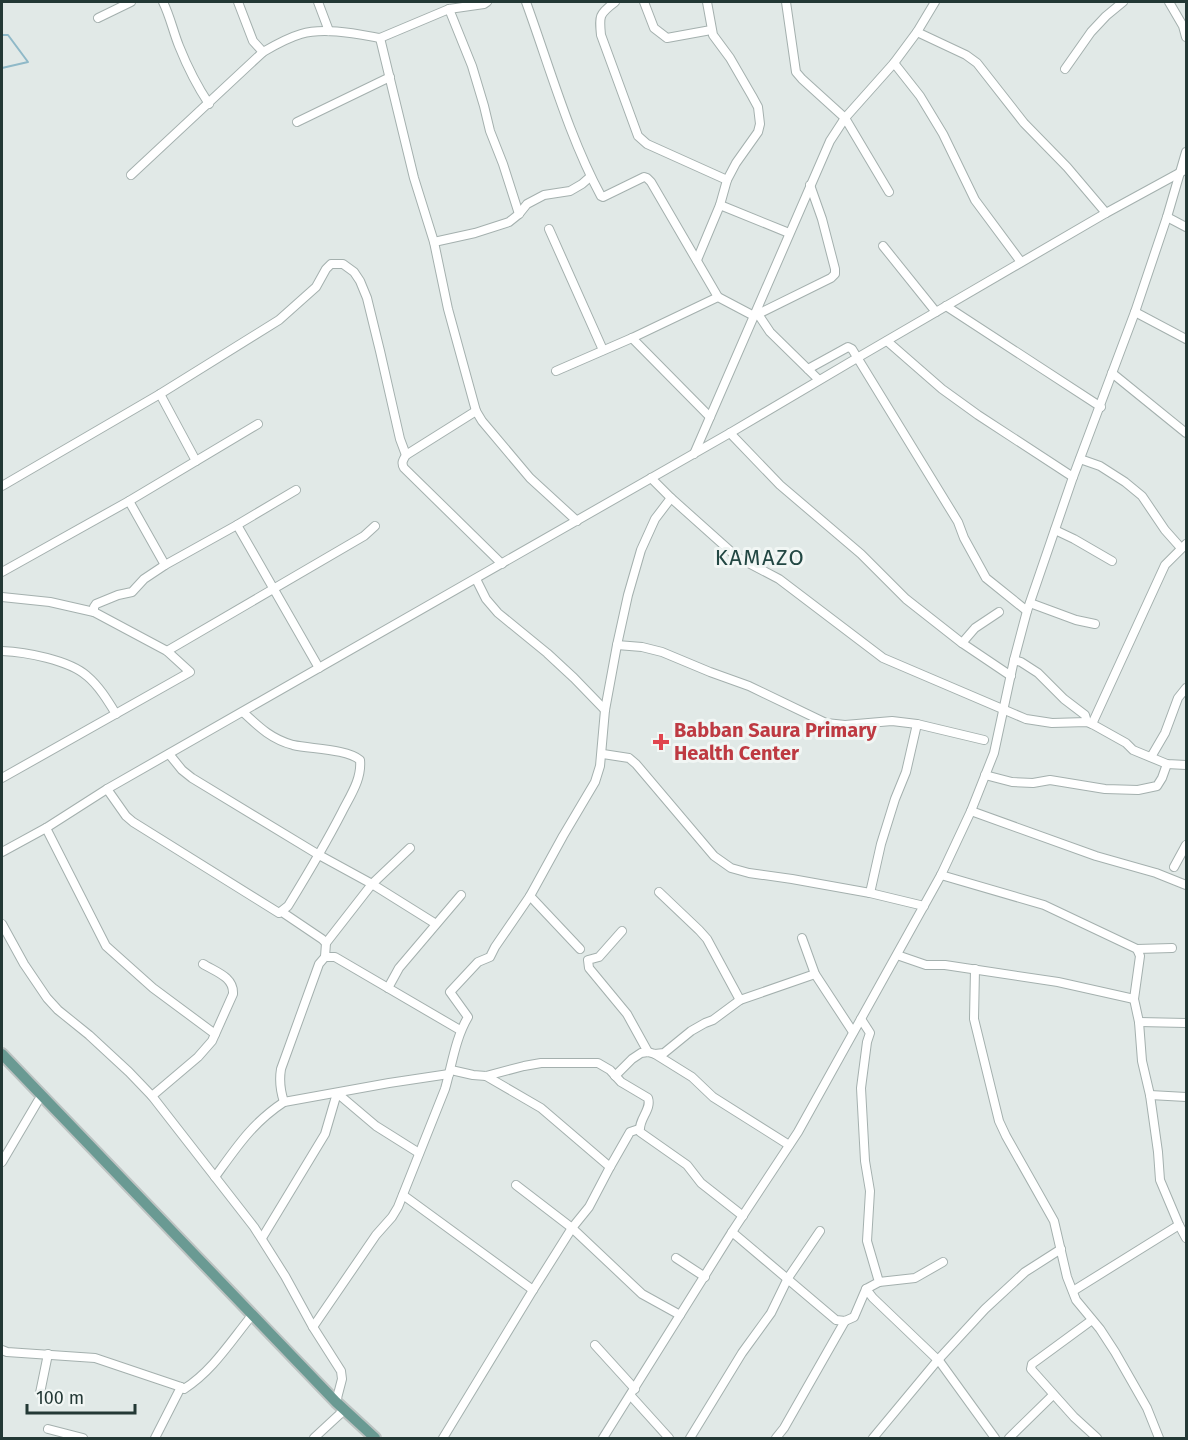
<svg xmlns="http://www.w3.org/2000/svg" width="1188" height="1440" viewBox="0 0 1188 1440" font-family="'Fira Sans',sans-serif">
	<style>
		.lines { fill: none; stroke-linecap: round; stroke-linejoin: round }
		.stream { stroke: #8fb9c8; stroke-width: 2 }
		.minor-casing { stroke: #a4b0ae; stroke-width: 10 }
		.major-casing { stroke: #bdc3c2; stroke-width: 14 }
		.minor { stroke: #fff; stroke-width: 8 }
		.major { stroke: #6a9a93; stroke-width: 10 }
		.health-dot { fill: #e0444e; stroke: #f1f6f4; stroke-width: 2 }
		.labels { text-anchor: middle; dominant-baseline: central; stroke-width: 6; stroke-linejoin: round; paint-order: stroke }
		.health-label { font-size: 20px; font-weight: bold; fill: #be3a42; stroke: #f1f6f4; text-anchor: start }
		.quarter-label { font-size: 22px; letter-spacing: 1.5px; fill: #224743; stroke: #f1f6f4 }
	</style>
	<rect width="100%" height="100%" fill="#e1e9e7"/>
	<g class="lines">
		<polyline class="stream" points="2,35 8,35 28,62 2,68"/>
		<defs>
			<g id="minor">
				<path d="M163,2C170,16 173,31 179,46C187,66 197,86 209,104"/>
				<polyline points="238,2 253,41 263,52"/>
				<polyline points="318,2 329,31"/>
				<polyline points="487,2 484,4 449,9 380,38 414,178 434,242 448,309 476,411 482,421 530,478 577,521"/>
				<path d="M526,2C549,65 569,137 601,196L603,197L644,177L647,178L651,182L718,297"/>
				<path d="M615,2C599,14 599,16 601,35L638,136L647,144L727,180"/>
				<polyline points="644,2 654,28 667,38 711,30"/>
				<polyline points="786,2 796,72 802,79 845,118 889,192"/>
				<polyline points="1169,2 1183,26 1186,37"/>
				<polyline points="449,9 472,66 484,106 490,131 503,164 519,214"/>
				<polyline points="98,18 131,2"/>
				<polyline points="917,32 966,55 977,63 1024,123 1067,167 1106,213"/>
				<polyline points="894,63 920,96 943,134 975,200 1021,262"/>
				<polyline points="1065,69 1091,32 1106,16 1123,2"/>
				<polyline points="297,122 390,77"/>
				<path d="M131,175L263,52C275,45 287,38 301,34C324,27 357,34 380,38"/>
				<polyline points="720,205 789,233"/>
				<polyline points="1167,217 1186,227"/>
				<polyline points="549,229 603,350"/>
				<polyline points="434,242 475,233 509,222 519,214 527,204 544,195 570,191 582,184 590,177"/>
				<polyline points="883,246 936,312"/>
				<polyline points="697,260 720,205 727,180 736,163 758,132 760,124 758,107 752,96 730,58 713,35 707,2"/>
				<polyline points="946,306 1101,407"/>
				<polyline points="1135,312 1186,339"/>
				<polyline points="758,314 770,332 819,380"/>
				<polyline points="632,338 710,417"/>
				<polyline points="887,341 942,389 978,415 1073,477"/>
				<polyline points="808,369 848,347 852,349 958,522 964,538 986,578 1027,611"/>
				<polyline points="556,371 632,338 718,297 754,316 831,278 835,274 835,269 822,219 810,185"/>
				<polyline points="1112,373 1186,433"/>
				<polyline points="160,394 196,461"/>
				<path d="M476,411L406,455C403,460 401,463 404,468L502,564"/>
				<polyline points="730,433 780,485 861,554 906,599 962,643 1011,676"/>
				<polyline points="694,454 830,141 845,118 894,63 917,32 935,2"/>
				<polyline points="1080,459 1100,466 1125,482 1142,496 1165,530 1181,548"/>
				<polyline points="651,478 671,498 737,557 779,579 883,658 1026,719 1052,723 1087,722 1092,724 1126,743 1133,750 1167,764 1186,765"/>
				<polyline points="2,486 160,394 279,320 316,287 326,269 331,264 343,264 354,272 360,281 367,298 380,351 400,439 406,455"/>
				<polyline points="129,501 165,565"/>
				<polyline points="237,525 319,668"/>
				<polyline points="1055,530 1074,539 1112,561"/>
				<polyline points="2,572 129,501 258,424"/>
				<polyline points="476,579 486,599 498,613 547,653 574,678 605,710"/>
				<polyline points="2,597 50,602 94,612"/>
				<polyline points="1030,603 1076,620 1095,624"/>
				<polyline points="962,643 975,628 999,612"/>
				<polyline points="617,645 642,647 662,652 710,672 749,686 826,723 845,725 892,721 917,724 984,740"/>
				<path d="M2,651C26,652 69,660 87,676C99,686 108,701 116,714"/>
				<polyline points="167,651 364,536 375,526"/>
				<polyline points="1014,660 1021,662 1038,673 1064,699 1085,715 1087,722"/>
				<polyline points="1092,724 1165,565 1186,544"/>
				<polyline points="169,754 182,770 192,778 319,855 372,884 436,924"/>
				<polyline points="603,754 629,758 636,764 714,856 731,868 749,873 792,879 870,893 924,906"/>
				<polyline points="1151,757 1165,733 1178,698 1186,688"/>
				<polyline points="985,775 1012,782 1033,783 1050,780 1105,789 1138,790 1157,786 1162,778 1167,764"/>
				<polyline points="2,778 190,672 167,651 94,612 94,607 96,604 118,595 132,592 144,579 165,565 237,525 296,490"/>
				<path d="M107,789L126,816L133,822L279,913L288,906C307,875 325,845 342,812C350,796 362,779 360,760C347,749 311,749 293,745C271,739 259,727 243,712"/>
				<polyline points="971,811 1096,856 1156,873 1186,885"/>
				<polyline points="46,828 106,946 153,988 215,1034"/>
				<polyline points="2,852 46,828 107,789 730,433 857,358 1106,213 1183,171"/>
				<polyline points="1174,867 1186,845"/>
				<polyline points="941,875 1044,905 1137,949 1140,956 1134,999 1139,1022 1142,1061 1150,1095 1158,1152 1160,1180 1179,1225 1186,1238"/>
				<polyline points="659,892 699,930 707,939 740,1000"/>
				<polyline points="870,893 881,844 895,799 906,772 917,724"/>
				<polyline points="530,896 580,949"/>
				<polyline points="282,912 322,939 326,943"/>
				<polyline points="2,924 24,964 47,998 58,1010 89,1035 129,1072 152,1096 254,1227 285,1276 313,1327 341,1371 342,1379 336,1402"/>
				<polyline points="622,931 599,957 588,960 589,968 627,1014 648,1052"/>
				<polyline points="802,938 815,974 853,1032"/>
				<polyline points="1137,949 1172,948"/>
				<polyline points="897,955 926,965 945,965 1058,982 1134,999"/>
				<polyline points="325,957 335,957 460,1030"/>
				<polyline points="975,969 974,1019 999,1121 1006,1136 1054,1221 1067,1277 1076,1300 1100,1329 1115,1352 1147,1408 1159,1438"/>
				<polyline points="388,988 399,968 461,895"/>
				<polyline points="861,1019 870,1033 867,1042 861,1088 865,1161 870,1191 867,1241 879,1282 866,1289 873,1298 940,1362 995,1438"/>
				<polyline points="1139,1022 1186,1023"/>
				<polyline points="655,1054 692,1077 713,1097 789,1145"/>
				<path d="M451,1070L473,1075L486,1076L524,1066L541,1063H598L610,1070L621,1082L648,1098C652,1110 638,1119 640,1132L687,1165L701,1183L743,1216"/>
				<polyline points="486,1076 541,1108 610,1167"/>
				<polyline points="615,1076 632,1059 641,1053 648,1052 655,1054 664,1053 691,1031 705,1023 713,1020 740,1000 815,974"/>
				<polyline points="1150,1095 1186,1097"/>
				<path d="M152,1096L198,1057L212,1041L233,994C234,977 216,972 203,964"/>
				<path d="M284,1102C280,1090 279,1081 281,1069L319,964L325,957L326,943L372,884L410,848"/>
				<polyline points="2,1162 38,1101"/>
				<path d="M215,1177C236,1148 252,1123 284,1102L389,1083L449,1074"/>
				<polyline points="516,1185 572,1228 642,1294 680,1315"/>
				<polyline points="403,1195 533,1290"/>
				<polyline points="732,1232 836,1320 845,1321 854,1317 866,1289"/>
				<polyline points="262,1238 325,1134 337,1093 376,1126 419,1153"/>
				<polyline points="676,1258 705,1277"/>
				<polyline points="879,1282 915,1278 943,1262"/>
				<polyline points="1073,1291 1179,1225"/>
				<polyline points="1092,1320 1032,1364 1031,1369 1074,1417 1097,1438"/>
				<path d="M313,1327L376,1235L392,1217L398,1207L445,1089C452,1065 455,1039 468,1017L450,992L478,962L490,957L495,947L530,896L563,836L595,782L600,766L605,710L617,645L628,595L641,550L655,519L671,498"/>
				<polyline points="595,1345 635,1389"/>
				<polyline points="2,1350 7,1352 95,1358 181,1387"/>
				<polyline points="40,1393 48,1354"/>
				<polyline points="631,1396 669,1438"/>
				<polyline points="48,1429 83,1438"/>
				<path d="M155,1438L181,1387L184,1389C211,1372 229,1344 249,1319"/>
				<polyline points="314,1438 341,1413"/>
				<polyline points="443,1438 533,1290 572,1228 589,1207 610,1167 630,1132 639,1129"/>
				<polyline points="603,1438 732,1232 798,1132 941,875 971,811 994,753 1014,660 1027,611 1073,477 1135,312 1167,217 1186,152"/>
				<polyline points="690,1438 742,1353 771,1313 788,1278 820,1231"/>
				<polyline points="776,1438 784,1428 845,1321"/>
				<polyline points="873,1438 937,1361 985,1309 1025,1272 1061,1249"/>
				<polyline points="1009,1438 1053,1395"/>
			</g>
			<polyline id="major" points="2,1054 336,1402 375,1438"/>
		</defs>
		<use href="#minor" class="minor-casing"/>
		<use href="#major" class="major-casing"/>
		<use href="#minor" class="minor"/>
		<use href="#major" class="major"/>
	</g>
	<path class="health-dot" d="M658 733h6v6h6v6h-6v6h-6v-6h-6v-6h6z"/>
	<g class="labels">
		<g class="health-label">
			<text x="674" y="730">Babban Saura Primary<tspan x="674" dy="23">Health Center</tspan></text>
		</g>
		<g class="quarter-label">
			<text x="760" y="557">KAMAZO</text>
		</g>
	</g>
	<rect width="1188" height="1440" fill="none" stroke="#233835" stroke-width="6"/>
	<path d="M27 1404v9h108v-9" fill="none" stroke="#233835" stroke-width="3"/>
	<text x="36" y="1404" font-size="18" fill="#233835" stroke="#f1f6f4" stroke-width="4.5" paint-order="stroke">100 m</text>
</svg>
